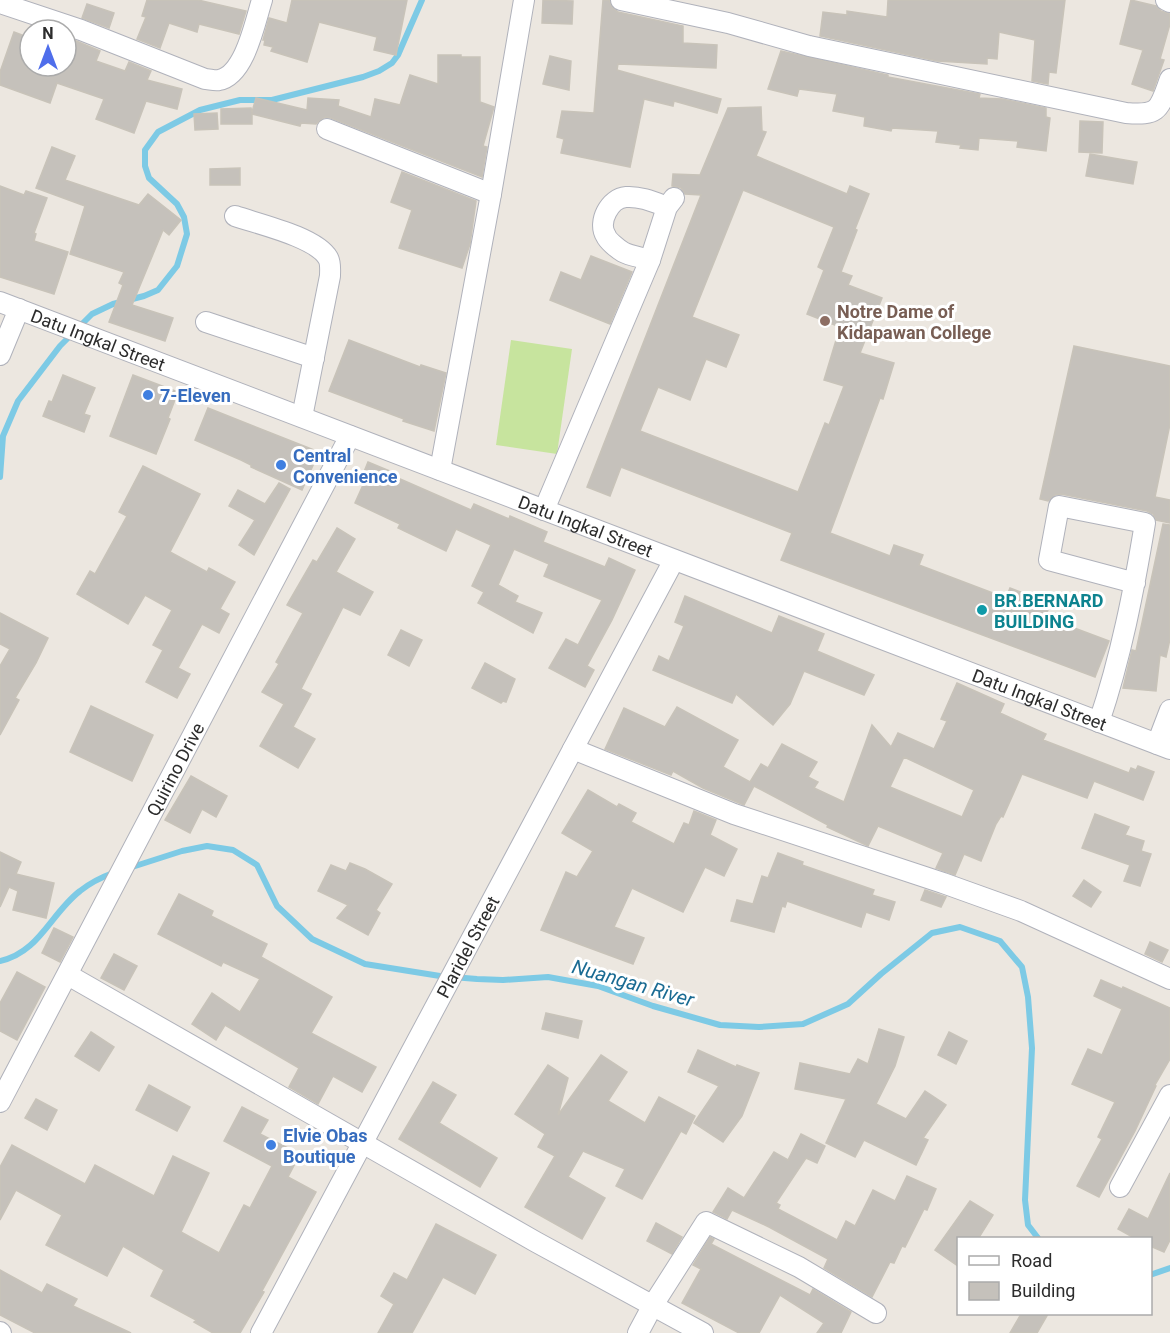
<svg xmlns="http://www.w3.org/2000/svg" width="1170" height="1333" viewBox="0 0 1170 1333" font-family="Roboto,sans-serif">
	<style>
		.pitch { fill: #c7e49e }
		.lines { fill: none; stroke-linecap: round; stroke-linejoin: round }
		.stream { stroke: #7dcae5; stroke-width: 6 }
		.building { fill: #c5c1bb; stroke: #c8c3b9; stroke-width: 1.5; fill-rule: evenodd }
		.minor-casing { stroke: #b0b2bb; stroke-width: 22 }
		.minor { stroke: #fff; stroke-width: 20 }
		.education-dot { fill: #8d6e63; stroke: #fff; stroke-width: 2 }
		.shop-dot { fill: #3f7fe0; stroke: #fff; stroke-width: 2 }
		.culture-dot { fill: #0f9aa8; stroke: #fff; stroke-width: 2 }
		.labels { text-anchor: middle; dominant-baseline: central; stroke-width: 6; stroke-linejoin: round; paint-order: stroke }
		.education-label { font-size: 18px; font-weight: bold; fill: #785e54; stroke: #fff; text-anchor: start }
		.street-label { font-size: 18px; fill: #2c2c2c; stroke: #fff }
		.shop-label { font-size: 18px; font-weight: bold; fill: #366cbe; stroke: #fff; text-anchor: start }
		.culture-label { font-size: 18px; font-weight: bold; fill: #0d838f; stroke: #fff; text-anchor: start }
		.water-label { font-size: 20px; font-style: italic; fill: #1a6b93; stroke: #fff }
	</style>
	<rect width="100%" height="100%" fill="#ece7e0"/>
	<polygon class="pitch" points="511,340 572,349 557,454 496,445"/>
	<g class="lines">
		<g class="stream">
			<polyline points="0,477 3,436 18,401 60,346 92,314 113,304 144,296 158,290 177,266 187,234 184,217 177,204 149,178 145,166 145,150 158,132 200,110 240,100 272,100 363,77 379,71 392,63 398,55 422,0"/>
			<polyline points="129,868 182,851 207,846 233,850 257,865 277,906 312,939 365,964 440,976 477,979 503,980 548,977 598,986 653,1006 720,1025 759,1027 803,1024 848,1004 881,974 932,933 960,927 1000,941 1022,967 1028,997 1032,1048 1025,1200 1028,1225 1038,1238"/>
			<path d="M0,961C39,953 51,913 80,891C90,883 102,877 113,873"/>
			<polyline points="1150,1275 1170,1268"/>
		</g>
	</g>
	<g class="building">
		<polygon points="147,0 198,0 246,11 239,34 199,24 197,32 169,23 160,48 137,39 146,17 142,16"/>
		<polygon points="292,0 407,0 396,55 374,50 377,37 319,22 307,62 271,51 273,47 264,45 265,40 263,40 269,18 287,23"/>
		<polygon points="543,0 573,1 572,24 542,23"/>
		<polygon points="603,0 609,0 613,8 618,12 683,26 683,43 717,45 716,68 618,64 617,70 721,99 717,113 674,101 673,106 644,99 630,167 561,153 564,139 557,137 562,111 594,113"/>
		<polygon points="888,0 1065,0 1056,73 1049,72 1048,84 1032,81 1035,40 999,32 997,59 987,58 987,64 937,61 820,36 823,12 847,15 847,11 887,17"/>
		<polygon points="1131,0 1156,6 1161,11 1170,14 1170,24 1160,59 1164,60 1153,91 1132,84 1143,50 1120,44"/>
		<polygon points="87,4 114,13 109,28 82,18"/>
		<polygon points="14,32 30,38 30,66 66,66 66,50 70,52 74,40 100,51 96,61 125,71 129,62 151,71 147,80 182,89 177,109 146,101 134,133 96,119 104,99 57,83 50,103 0,85 0,72"/>
		<polygon points="781,51 888,75 888,77 980,94 979,98 1002,99 1046,108 1046,117 1050,118 1046,151 1017,147 1018,141 979,138 978,150 960,148 961,145 936,142 938,131 892,128 891,131 864,126 865,117 833,111 837,94 799,89 797,96 768,89"/>
		<polygon points="438,55 461,55 461,57 480,57 480,102 494,107 483,146 487,147 482,177 331,118 325,117 316,124 301,123 300,126 252,114 252,124 221,124 221,109 251,108 252,112 256,98 307,110 308,98 339,100 338,106 371,117 375,99 400,105 410,75 438,84"/>
		<polygon points="550,56 571,61 569,90 543,84"/>
		<path d="M761,107L762,131L766,132L756,156L847,194L850,186L869,194L855,229L857,230L841,272L852,276L848,285L882,298L860,353L894,363L883,399L880,398L830,533L890,556L894,545L923,555L919,565L1006,598L1010,588L1051,603L1045,617L1109,641L1095,677L781,560L792,533L621,467L610,496L587,487L701,195L685,194L681,188L672,186L673,174L700,175L728,108ZM743,190L834,227L818,267L824,270L807,314L840,327L824,380L844,386L829,425L825,423L798,492L640,431L658,387L690,400L706,359L726,367L739,335L692,317Z"/>
		<polygon points="217,113 218,129 195,130 194,114"/>
		<polygon points="1080,121 1103,122 1102,153 1079,152"/>
		<polygon points="52,147 75,156 65,180 139,205 148,194 181,220 169,235 163,230 132,305 173,318 165,341 109,322 123,285 119,283 124,272 70,254 85,206 36,188"/>
		<polygon points="1090,154 1137,162 1133,184 1086,176"/>
		<polygon points="240,168 240,185 210,185 210,169"/>
		<polygon points="402,172 476,201 470,244 462,268 399,248 412,210 391,202"/>
		<polygon points="0,186 24,195 26,191 47,198 34,233 36,234 34,241 68,252 54,294 0,277"/>
		<polygon points="591,256 632,272 610,324 550,300 561,272 581,280"/>
		<polygon points="349,340 420,367 421,365 446,373 434,431 403,421 404,419 329,391"/>
		<polygon points="1074,346 1170,366 1170,424 1155,497 1170,500 1170,523 1156,520 1153,514 1147,511 1061,494 1055,495 1048,501 1040,499"/>
		<polygon points="63,375 95,388 84,414 90,416 84,432 43,416 49,401 52,402"/>
		<polygon points="133,375 178,392 168,418 170,419 156,454 110,436"/>
		<polygon points="208,408 319,452 302,490 251,467 251,465 241,460 195,440"/>
		<polygon points="368,462 392,472 391,475 471,510 474,504 509,519 510,516 547,532 543,542 605,567 609,558 635,570 612,620 587,666 594,670 585,687 549,668 566,639 578,645 602,600 544,576 549,564 514,549 498,585 518,596 515,602 542,613 533,633 478,603 484,592 472,586 491,545 456,529 446,551 398,528 400,524 355,503 363,485 359,484"/>
		<polygon points="143,466 200,494 170,552 207,572 209,568 235,582 220,609 229,614 219,633 202,624 178,668 190,674 177,698 146,682 163,650 153,645 172,610 145,595 128,624 77,594 90,571 95,574 127,516 119,512"/>
		<polygon points="279,483 290,489 254,555 239,545 255,520 229,506 238,490 265,504"/>
		<polygon points="1163,524 1170,525 1170,639 1166,657 1160,655 1156,691 1123,688 1132,650 1136,651"/>
		<polygon points="337,528 355,539 336,572 373,592 360,615 343,607 301,689 311,694 293,727 315,739 298,768 260,746 284,704 262,692 279,664 276,662 303,613 287,605 313,560 317,562"/>
		<polygon points="685,596 772,633 779,616 824,634 817,651 874,675 864,695 804,671 790,704 773,725 736,694 732,703 653,670 659,656 669,661 684,626 675,622"/>
		<polygon points="0,613 48,638 36,663 15,698 19,700 0,735 0,666 10,649 0,644"/>
		<polygon points="401,630 422,640 409,666 388,655"/>
		<polygon points="485,663 515,679 506,702 503,701 501,703 472,688"/>
		<path d="M957,683L1004,704L1000,713L1046,734L1043,740L1129,773L1131,768L1136,770L1138,766L1154,772L1143,800L1094,781L1087,798L1022,774L1003,817L1001,816L996,824L981,861L964,854L955,875L936,868L943,853L878,826L868,846L827,827L828,825L754,786L744,805L703,788L673,771L671,775L605,749L624,708L665,727L677,707L738,740L723,767L750,782L761,764L768,768L782,744L817,762L808,777L818,782L814,788L844,802L872,725L891,747L898,733L934,749L947,721L941,719ZM904,757L974,790L962,817L890,787Z"/>
		<polygon points="91,706 153,735 132,781 70,752"/>
		<polygon points="191,776 227,796 216,817 202,809 190,833 165,820"/>
		<polygon points="588,790 617,807 619,804 636,813 631,822 674,844 684,823 689,825 694,811 716,820 710,835 737,849 724,876 705,867 683,912 632,888 614,927 644,938 633,964 541,930 566,872 577,877 593,851 562,833"/>
		<polygon points="1095,814 1129,827 1125,835 1144,841 1141,851 1151,854 1140,886 1124,881 1130,865 1082,848"/>
		<polygon points="0,852 21,862 16,874 54,883 46,918 13,910 18,891 9,887 0,907"/>
		<polygon points="778,853 803,862 802,865 874,890 872,895 895,902 889,920 866,912 861,927 787,901 785,907 782,906 774,932 731,921 737,900 753,904 762,876 768,878"/>
		<polygon points="350,863 365,869 392,884 376,910 380,913 368,935 337,918 348,905 318,891 331,865 346,871"/>
		<polygon points="1084,880 1101,892 1091,907 1073,896"/>
		<polygon points="925,890 946,897 941,907 921,900"/>
		<polygon points="179,894 213,911 211,916 267,944 261,957 332,997 311,1033 376,1067 362,1092 333,1076 318,1104 289,1087 299,1068 225,1025 216,1040 192,1024 212,993 240,1012 260,979 223,962 221,966 158,934"/>
		<polygon points="54,928 73,937 60,962 42,953"/>
		<polygon points="1150,942 1168,950 1162,962 1145,954"/>
		<polygon points="114,954 137,966 124,990 101,978"/>
		<polygon points="17,972 45,987 17,1040 0,1031 0,1003"/>
		<polygon points="1101,980 1122,989 1123,987 1170,1008 1170,1059 1155,1085 1156,1086 1135,1131 1099,1197 1077,1186 1102,1139 1098,1137 1115,1102 1072,1084 1088,1049 1102,1055 1122,1009 1094,996"/>
		<polygon points="546,1013 582,1021 578,1038 542,1029"/>
		<polygon points="879,1029 904,1037 895,1066 876,1104 906,1119 925,1091 946,1105 923,1138 928,1140 916,1165 864,1140 855,1157 826,1143 846,1099 795,1089 800,1063 850,1074 858,1059 868,1064"/>
		<polygon points="91,1032 114,1047 99,1071 75,1056"/>
		<polygon points="949,1032 967,1041 956,1064 938,1055"/>
		<polygon points="698,1050 736,1067 737,1065 759,1073 742,1116 723,1142 694,1123 719,1086 688,1072"/>
		<polygon points="601,1055 627,1072 608,1101 645,1123 659,1097 695,1116 686,1134 681,1131 642,1199 616,1186 625,1169 583,1151 568,1177 605,1198 582,1239 525,1207 555,1156 538,1147 545,1134 515,1114 548,1065 568,1078 558,1115"/>
		<polygon points="433,1082 456,1095 439,1123 497,1158 480,1187 399,1139"/>
		<polygon points="149,1085 190,1107 177,1131 136,1110"/>
		<polygon points="36,1099 57,1110 47,1130 25,1118"/>
		<polygon points="242,1107 268,1120 260,1134 300,1154 288,1177 316,1192 262,1291 264,1292 240,1333 213,1333 194,1322 196,1320 151,1296 164,1270 123,1246 107,1276 46,1245 62,1215 16,1190 0,1220 0,1167 12,1145 85,1184 95,1165 154,1196 173,1156 209,1173 181,1232 219,1253 244,1205 250,1208 272,1166 224,1141"/>
		<polygon points="801,1134 825,1146 817,1163 806,1158 776,1203 780,1205 778,1209 837,1240 846,1221 855,1226 873,1190 895,1201 907,1176 936,1189 927,1210 924,1209 905,1247 902,1246 894,1263 890,1262 872,1297 824,1268 828,1259 769,1227 732,1210 727,1219 713,1212 728,1188 744,1198 774,1152 788,1160"/>
		<polygon points="1170,1173 1170,1240 1164,1252 1150,1246 1150,1239 1136,1239 1118,1229 1129,1209 1148,1219"/>
		<polygon points="970,1201 993,1215 978,1239 958,1239 958,1266 935,1250"/>
		<polygon points="656,1223 682,1237 672,1254 647,1241"/>
		<polygon points="436,1224 496,1255 475,1294 443,1277 412,1333 378,1333 394,1304 381,1296 394,1273 407,1280"/>
		<polygon points="710,1237 714,1239 711,1244 810,1295 813,1289 851,1312 841,1333 817,1333 824,1323 780,1295 759,1333 739,1333 682,1303 701,1269 693,1265"/>
		<polygon points="0,1270 42,1293 47,1284 77,1299 73,1306 131,1333 35,1333 0,1315"/>
		<polygon points="1021,1314 1048,1314 1037,1333 1010,1333"/>
	</g>
	<g class="lines">
		<defs>
			<g id="minor">
				<path d="M621,0L728,23L809,46L1126,113C1160,116 1159,109 1170,79"/>
				<polyline points="1166,0 1170,2"/>
				<path d="M0,3L81,30L205,79C209,79 215,81 219,80C245,75 255,22 262,0"/>
				<polyline points="327,129 491,194"/>
				<path d="M235,216C258,224 316,237 328,258C331,263 330,270 330,276L302,417"/>
				<path d="M650,260C641,257 630,256 623,252C618,249 608,241 606,236C597,222 610,198 626,197C641,196 654,202 667,207"/>
				<path id="s1" d="M0,302L1170,749"/>
				<polyline points="206,322 314,358"/>
				<polyline points="0,355 19,309"/>
				<polyline points="440,470 491,194 524,0"/>
				<polyline points="544,510 650,260 667,207 674,198"/>
				<path d="M1099,722C1121,657 1134,590 1145,523L1059,506L1049,560L1135,583"/>
				<polyline points="1157,744 1170,710"/>
				<polyline points="573,749 734,814 943,883 1021,911 1170,979"/>
				<polyline points="68,975 536,1242 703,1333"/>
				<path id="s2" d="M0,1102L350,436"/>
				<polyline points="1120,1187 1170,1095"/>
				<polyline points="0,1332 1,1333"/>
				<path id="s3" d="M261,1333L674,560"/>
				<polyline points="638,1333 653,1305 706,1222 799,1267 876,1313"/>
			</g>
		</defs>
		<use href="#minor" class="minor-casing"/>
		<use href="#minor" class="minor"/>
	</g>
	<circle class="education-dot" cx="825" cy="321" r="6"/>
	<g class="shop-dot">
		<circle cx="148" cy="395" r="6"/>
		<circle cx="281" cy="465" r="6"/>
		<circle cx="271" cy="1145" r="6"/>
	</g>
	<circle class="culture-dot" cx="982" cy="610" r="6"/>
	<g class="labels">
		<g class="education-label">
			<text x="837" y="311">Notre Dame of<tspan x="837" dy="21">Kidapawan College</tspan></text>
		</g>
		<g class="street-label">
			<text stroke="none"><textPath href="#s1" startOffset="105">Datu Ingkal Street</textPath></text>
			<text stroke="none"><textPath href="#s1" startOffset="627">Datu Ingkal Street</textPath></text>
			<text stroke="none"><textPath href="#s1" startOffset="1113">Datu Ingkal Street</textPath></text>
			<text stroke="none"><textPath href="#s2" startOffset="376">Quirino Drive</textPath></text>
			<text stroke="none"><textPath href="#s3" startOffset="438">Plaridel Street</textPath></text>
		</g>
		<g class="shop-label">
			<text x="160" y="395">7-Eleven</text>
			<text x="293" y="455">Central<tspan x="293" dy="21">Convenience</tspan></text>
			<text x="283" y="1135">Elvie Obas<tspan x="283" dy="21">Boutique</tspan></text>
		</g>
		<g class="culture-label">
			<text x="994" y="600">BR.BERNARD<tspan x="994" dy="21">BUILDING</tspan></text>
		</g>
		<g class="water-label">
			<text transform="translate(633 983) rotate(16)">Nuangan River</text>
		</g>
	</g>
	<rect x="957" y="1237" width="195" height="78" fill="#ffffff" stroke="#ababab" stroke-width="1.5"/>
	<rect x="969" y="1256" width="30" height="9" fill="#ffffff" stroke="#ababab" stroke-width="1.5"/>
	<text x="1011" y="1267" font-size="18" fill="#2c2c2c">Road</text>
	<rect x="969" y="1282" width="30" height="18" fill="#c5c1bb" stroke="#ababab" stroke-width="1.5"/>
	<text x="1011" y="1297" font-size="18" fill="#2c2c2c">Building</text>
	<g transform="translate(48 48)"><circle r="28" fill="#ffffff" stroke="#ababab" stroke-width="1.5"/>
	<path d="M0-4.5L10 22L0 15L-10 22Z" fill="#4f6eeb"/>
	<text y="-9" font-size="16" font-weight="bold" text-anchor="middle" fill="#2c2c2c">N</text>
	</g>
</svg>
